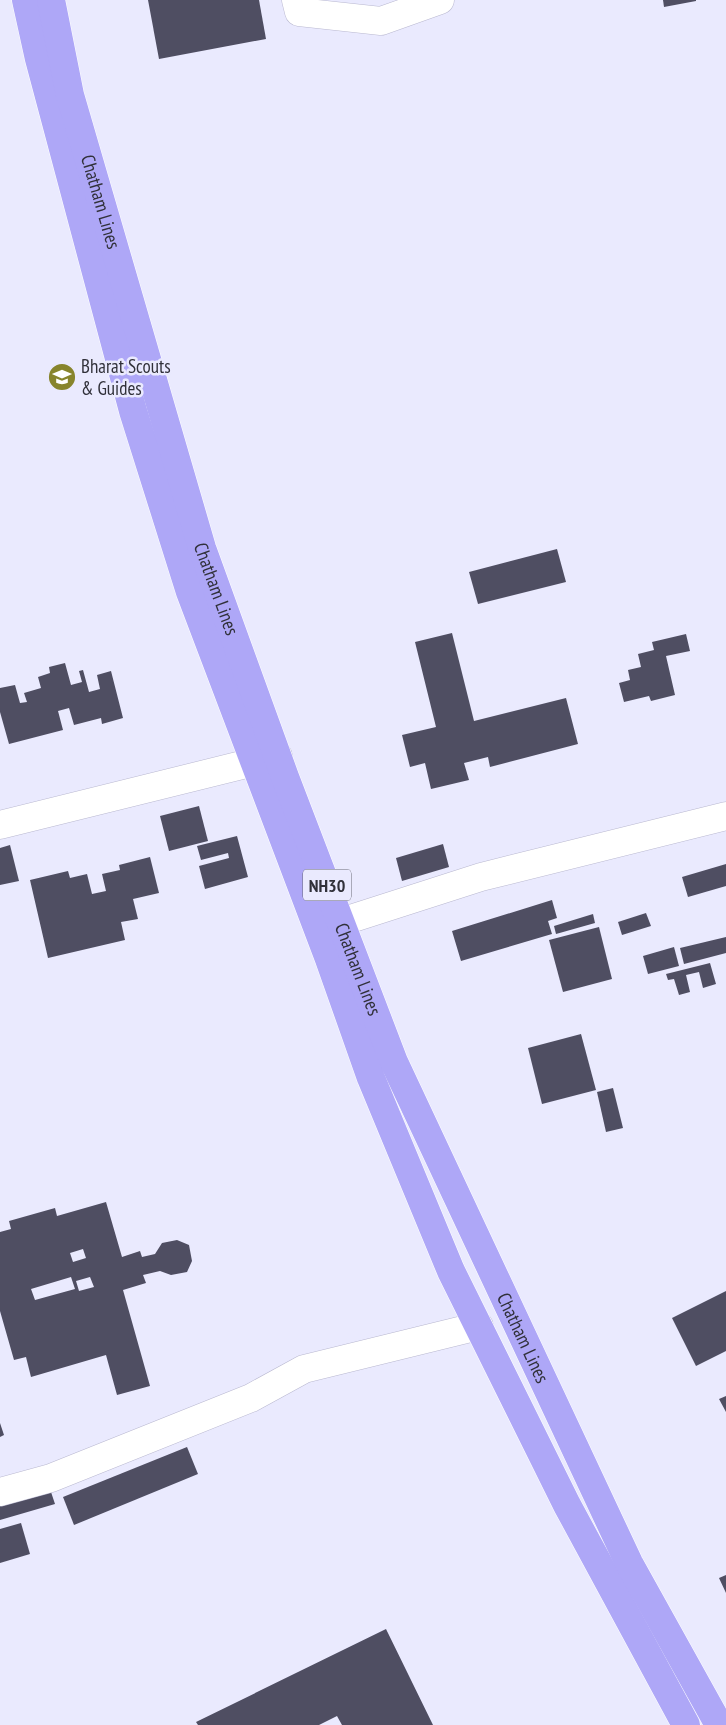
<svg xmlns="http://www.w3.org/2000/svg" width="726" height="1725" viewBox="0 0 726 1725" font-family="'PT Sans Narrow',sans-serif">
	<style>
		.building { fill: #4f4e62; fill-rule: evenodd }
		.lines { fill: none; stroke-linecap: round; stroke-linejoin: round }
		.minor-casing { stroke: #b9b8d0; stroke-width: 29 }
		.highway-casing { stroke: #fff; stroke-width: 29 }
		.minor { stroke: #fff; stroke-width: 28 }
		.highway { stroke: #aea7f7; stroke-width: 28 }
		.labels { text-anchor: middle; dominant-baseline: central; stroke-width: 5; stroke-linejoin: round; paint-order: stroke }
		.shield { fill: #eaeafe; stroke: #686875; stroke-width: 1 }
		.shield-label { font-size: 18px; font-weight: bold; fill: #31313a }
		.street-label { font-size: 19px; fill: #31313a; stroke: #eaeafe }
		.poi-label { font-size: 19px; fill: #31313a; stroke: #eaeafe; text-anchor: start }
	</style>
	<rect width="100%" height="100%" fill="#eaeafe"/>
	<g class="building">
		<polygon points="148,0 259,0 266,39 159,59"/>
		<polygon points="663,0 696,0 696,1 664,7"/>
		<polygon points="557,549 566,582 478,604 469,572"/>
		<polygon points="452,633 474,721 566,698 578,744 490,767 488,757 464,763 469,780 431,789 425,763 410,767 402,735 436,727 415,642"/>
		<polygon points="686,634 690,651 666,656 675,695 651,701 649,696 624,702 619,683 630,680 628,670 641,667 638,654 654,650 652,642"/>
		<polygon points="65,663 71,685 82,682 79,671 83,670 89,692 100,689 97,675 111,671 123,718 102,724 101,718 74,725 69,708 58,711 63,730 9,744 0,712 0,688 15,685 20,703 27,702 24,693 41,688 38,677 50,673 49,667"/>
		<polygon points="199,806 208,841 169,851 160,816"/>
		<polygon points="237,836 248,877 205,889 199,866 229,858 228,853 201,860 197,846"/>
		<polygon points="443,844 449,867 402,881 396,858"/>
		<polygon points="10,845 19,881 0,885 0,848"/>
		<polygon points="150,857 159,893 133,899 138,919 121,922 125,940 48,958 30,880 68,871 70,878 87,874 92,894 106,891 102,874 120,870 119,865"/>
		<polygon points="726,864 726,886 688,897 682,877"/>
		<polygon points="552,900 557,918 548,921 552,934 461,961 452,931"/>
		<polygon points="646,913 651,926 622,935 618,922"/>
		<polygon points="593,914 595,923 556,934 554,926"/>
		<polygon points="599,927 612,979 563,992 549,940"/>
		<polygon points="726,937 726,953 684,964 680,948"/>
		<polygon points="674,947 679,966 648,974 643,956"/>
		<polygon points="710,963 716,984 703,988 699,972 686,975 690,992 679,995 674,979 668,980 666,974"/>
		<polygon points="581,1034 596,1090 542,1104 528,1048"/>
		<polygon points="613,1088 623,1128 606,1132 597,1092"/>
		<path d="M106,1202L122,1257L140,1251L142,1257L155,1254L162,1243L177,1240L189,1245L192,1261L187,1272L171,1275L160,1271L143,1275L146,1283L123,1290L150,1386L117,1395L106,1355L31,1377L26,1357L14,1360L0,1311V1232L11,1229L9,1221L55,1208L57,1216ZM83,1249L86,1258L73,1262L70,1253ZM71,1277L75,1289L35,1300L31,1289ZM90,1277L94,1287L79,1291L76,1281Z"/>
		<polygon points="726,1291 726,1351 696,1366 672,1318"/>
		<polygon points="726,1396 726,1412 719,1399"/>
		<polygon points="0,1423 4,1435 0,1437"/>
		<polygon points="187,1447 198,1474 74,1525 63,1497"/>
		<polygon points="45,1474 55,1504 0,1520 0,1488"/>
		<polygon points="21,1523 30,1554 0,1563 0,1529"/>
		<polygon points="726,1575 726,1593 719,1578"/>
		<polygon points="386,1629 433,1725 342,1725 337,1716 319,1725 198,1725 196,1722"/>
	</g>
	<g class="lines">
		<defs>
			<g id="minor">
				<polyline points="296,0 299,12 381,21 440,0"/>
				<polyline points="0,825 278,756"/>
				<polyline points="341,922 481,877 726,816"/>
				<polyline points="0,1492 51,1478 251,1398 304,1369 479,1326"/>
			</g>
			<g id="highway">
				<polyline points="26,0 39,59 133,411 190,592 329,959 371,1078 451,1271 567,1505 686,1725"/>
				<path id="s1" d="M51,0L70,95L202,548L285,777L394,1062L629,1563L719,1725"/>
			</g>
		</defs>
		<use href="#minor" class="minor-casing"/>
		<use href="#highway" class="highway-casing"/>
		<use href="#minor" class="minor"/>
		<use href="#highway" class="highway"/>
	</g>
	<defs>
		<symbol id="school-disc" viewBox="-11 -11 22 22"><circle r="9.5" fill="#87842c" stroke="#eaeafe"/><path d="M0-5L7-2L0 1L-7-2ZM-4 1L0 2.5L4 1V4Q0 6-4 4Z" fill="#fff"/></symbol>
	</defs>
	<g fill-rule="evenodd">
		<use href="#school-disc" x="46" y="361" width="32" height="32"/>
	</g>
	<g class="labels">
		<rect class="shield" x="303" y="869.5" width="48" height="31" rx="4"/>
		<g class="shield-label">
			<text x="327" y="885">NH30</text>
		</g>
		<g class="street-label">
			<text stroke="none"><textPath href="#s1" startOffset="208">Chatham Lines</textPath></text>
			<text stroke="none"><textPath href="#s1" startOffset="612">Chatham Lines</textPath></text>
			<text stroke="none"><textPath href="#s1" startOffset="1018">Chatham Lines</textPath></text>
			<text stroke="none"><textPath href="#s1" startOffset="1422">Chatham Lines</textPath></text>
		</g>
		<g class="poi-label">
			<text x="81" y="366">Bharat Scouts<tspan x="81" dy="22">&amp; Guides</tspan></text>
		</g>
	</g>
</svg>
